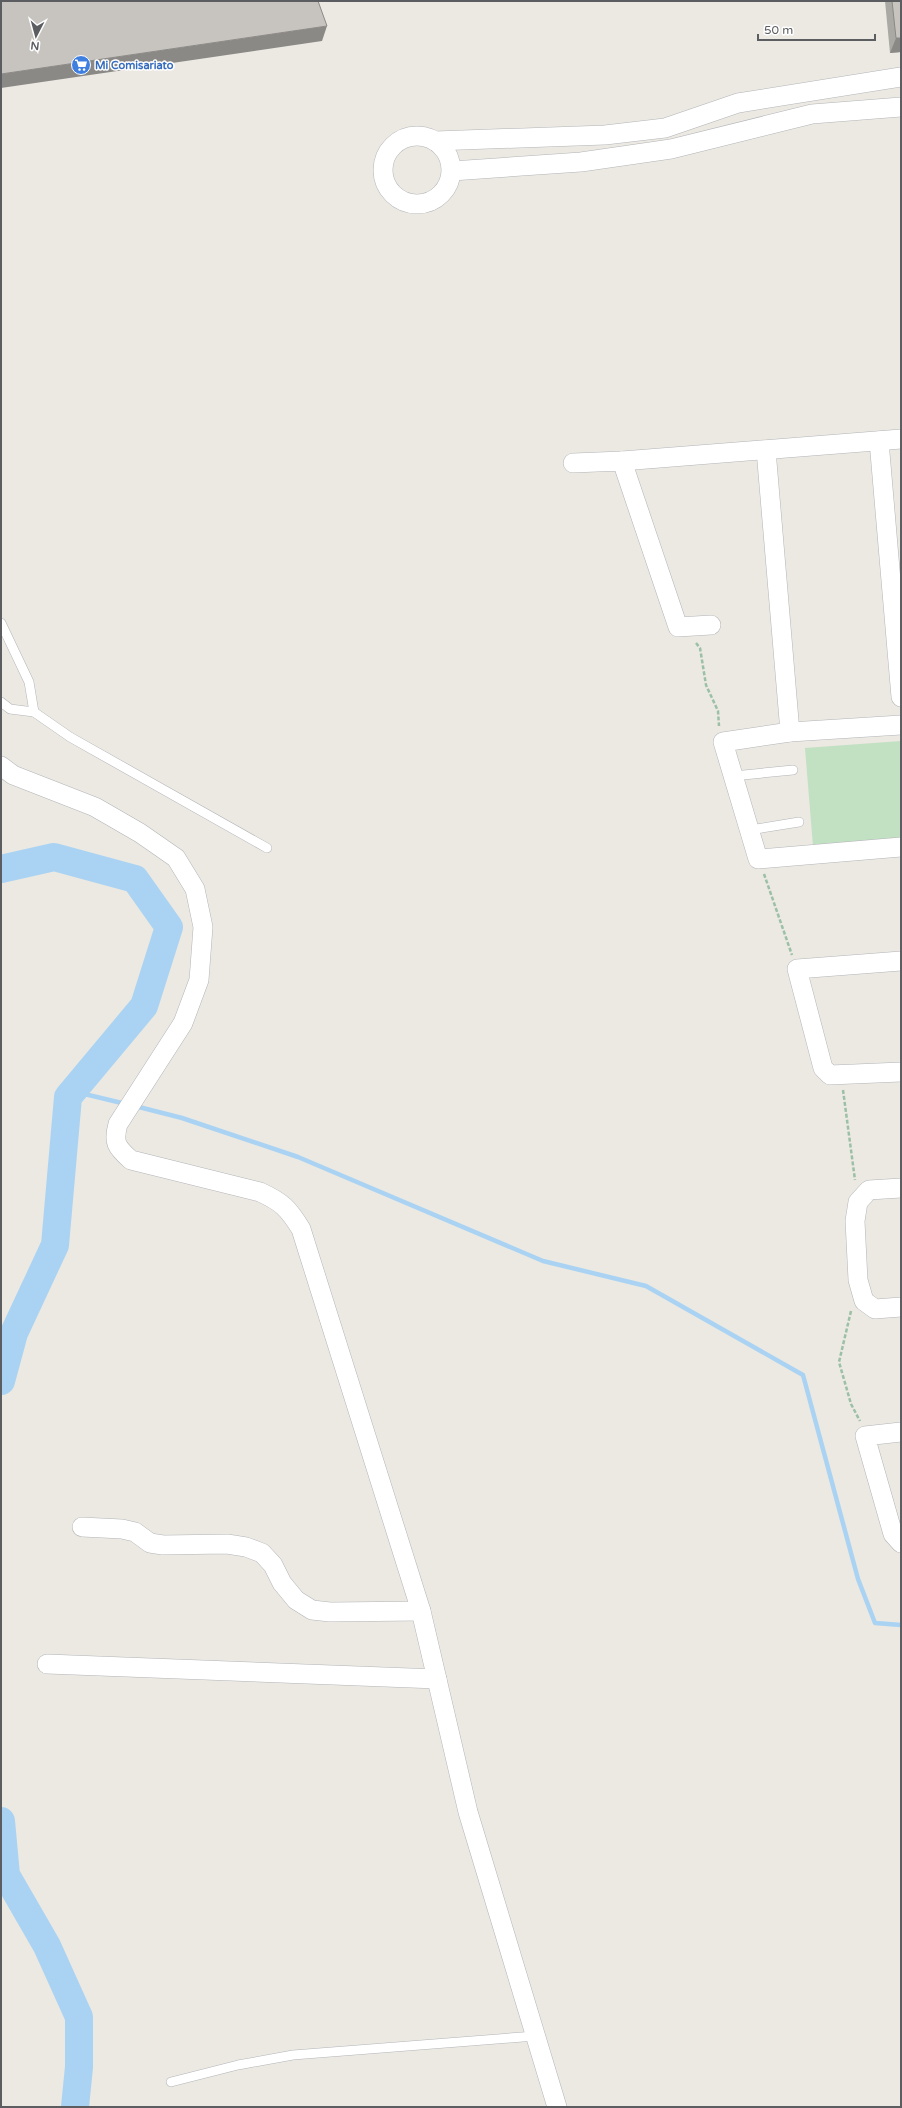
<svg xmlns="http://www.w3.org/2000/svg" width="902" height="2108" viewBox="0 0 902 2108" font-family="'Varela Round',sans-serif">
	<style>
		.green { fill: #c2e0c2 }
		.lines { fill: none; stroke-linecap: round; stroke-linejoin: round }
		.stream { stroke: #aad3f3; stroke-width: 4.5 }
		.river { stroke: #aad3f3; stroke-width: 28 }
		.lane-casing { stroke: #b3b4b8; stroke-width: 10 }
		.street-casing { stroke: #b3b4b8; stroke-width: 20 }
		.path { stroke: #9cc0a7; stroke-width: 2.5; stroke-dasharray: 4 2; stroke-linecap: butt }
		.lane { stroke: #fff; stroke-width: 9 }
		.street { stroke: #fff; stroke-width: 19 }
		.wall { fill: #aba9a4 }
		.shaded-wall { fill: #8b8986 }
		.building { fill: #c7c4bf; stroke: #8b8986 }
		.labels { text-anchor: middle; dominant-baseline: central; stroke-width: 3; stroke-linejoin: round; paint-order: stroke }
		.shop-label { font-size: 11px; font-weight: bold; fill: #366cbe; stroke: #fff; text-anchor: start }
	</style>
	<rect width="100%" height="100%" fill="#ebe9e2"/>
	<polygon class="green" points="901,741 901,839 813,846 805,748"/>
	<g class="lines">
		<g class="stream">
			<polyline points="72,1091 126,1104"/>
			<polyline points="135,1106 182,1118 298,1157 543,1261 646,1286 803,1375 858,1579 875,1623 901,1625"/>
		</g>
		<g class="river">
			<polyline points="1,869 54,857 135,879 169,927 144,1006 68,1097 55,1245 14,1333 1,1381"/>
			<polyline points="1,1821 6,1875 47,1946 79,2017 79,2067 75,2107"/>
		</g>
		<defs>
			<g id="lane">
				<polyline points="1,623 29,682 34,712"/>
				<polyline points="1,702 10,709 34,712 70,737 267,848"/>
				<polyline points="733,776 793,770"/>
				<polyline points="750,830 799,822"/>
				<polyline points="171,2082 238,2065 293,2055 535,2036"/>
			</g>
			<g id="street">
				<circle cx="417" cy="170" r="34"/>
				<polyline points="435,141 605,135 665,128 738,103 901,77"/>
				<polyline points="452,171 581,162 671,149 812,114 901,107"/>
				<polyline points="879,441 901,697"/>
				<polyline points="766,450 790,732"/>
				<polyline points="622,461 901,439"/>
				<polyline points="573,463 622,461 678,627 711,625"/>
				<polyline points="901,725 790,732 723,742 758,859 901,847"/>
				<path d="M1,766L13,775L95,807L140,833L176,858L195,889L203,927L199,980L183,1023L118,1124C113,1142 116,1147 131,1160L260,1192C282,1202 288,1208 301,1229L421,1611L468,1812L557,2107"/>
				<polyline points="901,961 797,969 823,1068 830,1075 901,1072"/>
				<polyline points="901,1188 869,1190 858,1202 855,1221 858,1280 864,1301 875,1309 901,1307"/>
				<polyline points="901,1432 865,1436 893,1534 901,1543"/>
				<polyline points="82,1527 122,1529 135,1532 150,1543 163,1545 227,1544 246,1547 262,1553 273,1565 282,1583 296,1600 312,1610 330,1612 421,1611"/>
				<polyline points="47,1664 437,1679"/>
			</g>
		</defs>
		<use href="#lane" class="lane-casing"/>
		<use href="#street" class="street-casing"/>
		<g class="path">
			<polyline points="696,643 700,648 706,685 718,711 719,726"/>
			<polyline points="764,874 792,955"/>
			<polyline points="843,1090 855,1180"/>
			<polyline points="851,1311 839,1362 851,1404 860,1421"/>
		</g>
		<use href="#lane" class="lane"/>
		<use href="#street" class="street"/>
	</g>
	<polygon class="wall" points="885,1 901,1 901,52 890,53"/>
	<g class="shaded-wall">
		<polygon points="327,26 322,41 1,88 1,74"/>
		<polygon points="896,38 901,38 901,52 890,53"/>
	</g>
	<g class="building">
		<polygon points="1,1 318,1 327,26 1,74"/>
		<polygon points="892,1 901,1 901,38 896,38"/>
	</g>
	<defs>
		<symbol id="supermarket-disc" viewBox="-11 -11 22 22"><circle r="9.5" fill="#3f7fe0" stroke="#fff"/><path d="M-6-5.5h2.5l.6 2H6L4.5 2H-2.5L-4.4-4H-6ZM-1.5 3.2a1.3 1.3 0 1 0 .1 0ZM3 3.2a1.3 1.3 0 1 0 .1 0Z" fill="#fff"/></symbol>
	</defs>
	<g fill-rule="evenodd">
		<use href="#supermarket-disc" x="70" y="54" width="22" height="22"/>
	</g>
	<g class="labels">
		<g class="shop-label">
			<text x="95" y="65">Mi Comisariato</text>
		</g>
	</g>
	<rect width="902" height="2108" fill="none" stroke="#5b5d61" stroke-width="4"/>
	<g transform="translate(36 36) rotate(186)" stroke="#ffffff" stroke-width="3" paint-order="stroke">
	<path d="M0-3L7 15L0 10L-7 15Z" fill="#5b5d61"/>
	<text y="-6" font-size="11" font-weight="bold" text-anchor="middle" fill="#5b5d61">N</text>
	</g>
	<path d="M758 34v6h117v-6" fill="none" stroke="#5b5d61" stroke-width="2"/>
	<text x="764" y="34" font-size="12" fill="#5b5d61" stroke="#ffffff" stroke-width="3" paint-order="stroke">50 m</text>
</svg>
